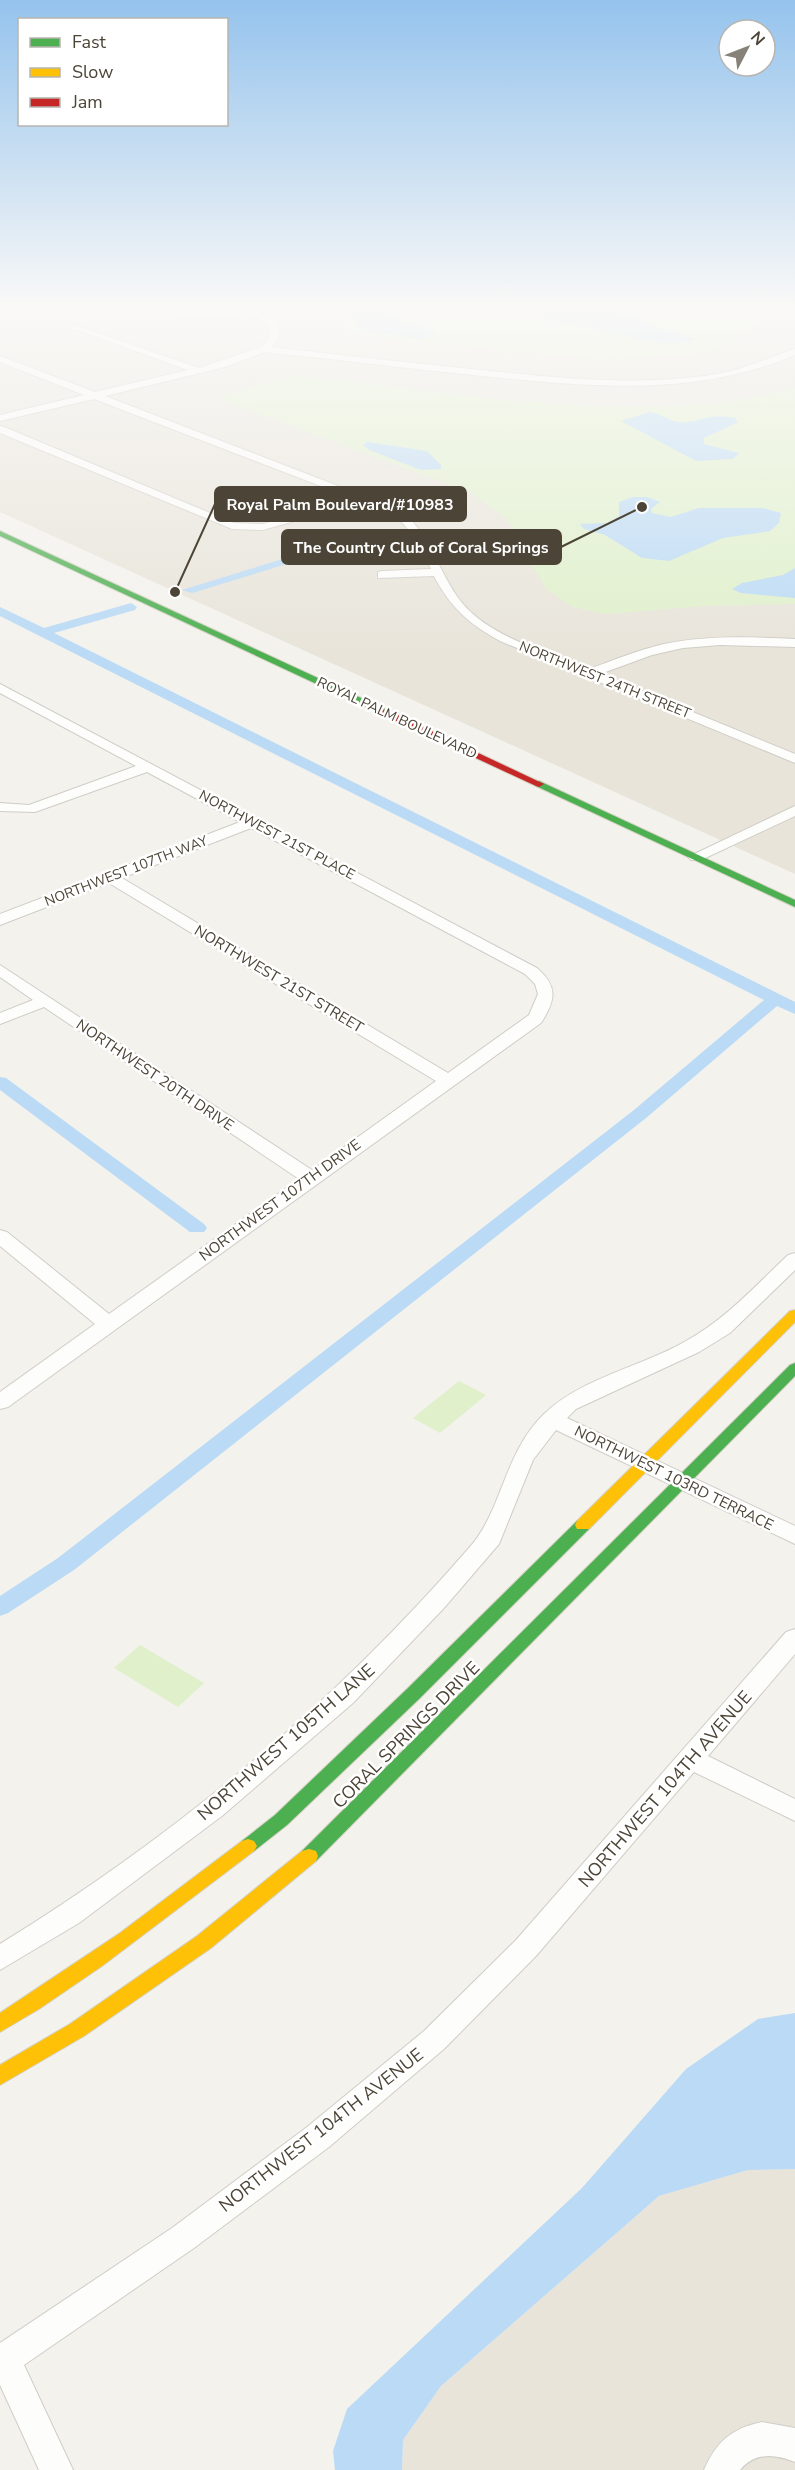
<svg xmlns="http://www.w3.org/2000/svg" width="795" height="2470" viewBox="0 0 795 2470" font-family="'Nunito Sans',sans-serif">
	<style>
		.residential { fill: #e8e4da }
		.green { fill: #dff0cb }
		.water { fill: #badaf5 }
		.lines { fill: none; stroke-linecap: round; stroke-linejoin: round }
		.canal { fill: #badaf5; fill-rule: evenodd }
		.street-casing { stroke: #d0cdc7; stroke-width: 2 }
		.fast-casing { stroke: #d4d0c3; stroke-width: 2 }
		.slow-casing { stroke: #d4d0c3; stroke-width: 2 }
		.jam-casing { stroke: #d4d0c3; stroke-width: 2 }
		.street { fill: #fdfdfc; fill-rule: evenodd }
		.fast { fill: #4caf50; fill-rule: evenodd }
		.slow { fill: #ffc107; fill-rule: evenodd }
		.jam { fill: #c62828; fill-rule: evenodd }
		.labels { text-anchor: middle; dominant-baseline: central; stroke-width: 5; stroke-linejoin: round; paint-order: stroke }
		.far-street-label { font-size: 14px; fill: #4c4537; stroke: #fff }
		.street-label { font-size: 15px; fill: #4c4537; stroke: #fff }
		.near-street-label { font-size: 18px; fill: #4c4537; stroke: #fff }
		.leader { fill: none; stroke: #4c4537; stroke-width: 2 }
		.callout-dot { fill: #4c4537; stroke: #fff; stroke-width: 2 }
		.callout { fill: #4c4537; stroke: #4c4537; stroke-width: 2 }
		.callout-label { font-size: 16px; text-anchor: middle; font-weight: bold; fill: #fff }
	</style>
	<rect width="100%" height="100%" fill="#f3f2ed"/>
	<g class="residential">
		<polygon points="0,309 795,309 795,874 0,512"/>
		<polygon points="795,2169 795,2470 402,2470 403,2440 441,2386 659,2196 748,2170"/>
	</g>
	<g class="green">
		<polygon points="326,309 727,309 769,317 719,348 681,356 596,359 407,341 357,333"/>
		<path d="M301,376C453,392 646,429 795,388V604L704,606L606,614L573,607L546,589L507,520L472,493L220,399L225,395L287,377Z"/>
		<polygon points="459,1381 486,1395 440,1433 413,1418"/>
		<polygon points="140,1645 204,1683 178,1707 114,1668"/>
	</g>
	<g class="water">
		<polygon points="341,309 384,309 388,315 437,333 421,339 363,330"/>
		<path d="M544,309L630,314L640,317L653,326L696,339C661,350 626,335 592,328C576,324 558,323 542,319L537,313Z"/>
		<path d="M650,412C663,414 672,424 687,422C709,419 709,414 735,418L738,422L704,438V444L739,453L733,459L696,461L621,421Z"/>
		<polygon points="368,442 427,451 441,465 441,469 421,470 369,450 363,445"/>
		<polygon points="633,497 647,497 660,502 651,509 652,513 671,517 699,508 763,508 781,513 779,523 770,531 723,538 669,561 642,558 605,535 584,529 580,524 607,523 619,516 619,502"/>
		<polygon points="795,568 795,598 741,593 732,589 742,583 783,575"/>
		<polygon points="795,2013 795,2169 748,2170 659,2196 441,2386 403,2440 402,2470 335,2470 333,2451 347,2409 582,2188 686,2069 758,2019"/>
	</g>
	<g class="lines">
		<g class="canal">
			<polygon points="33,309 49,309 0,321 0,315"/>
			<polygon points="406,531 410,532 410,536 349,545 192,593 182,590 344,540"/>
			<polygon points="131,603 137,607 135,610 54,633 795,1002 795,1014 777,1006 646,1118 74,1570 8,1613 0,1616 0,1596 58,1558 634,1110 764,1000 0,616 0,607 44,628"/>
			<polygon points="0,1077 6,1078 204,1224 207,1228 204,1232 190,1232 0,1090"/>
		</g>
		<defs>
			<g id="street">
				<path d="M254,309L277,323L279,338L271,347C341,355 410,363 480,370C558,378 639,387 717,374C745,370 768,357 795,349V355C692,399 581,386 473,375C403,368 334,359 265,352L225,367L105,396L398,509C432,533 437,572 462,603C491,638 548,652 589,669C614,660 638,650 664,644C707,635 752,637 795,639V647L720,645L683,648L652,655L600,674L795,754V763L500,641C469,624 450,607 434,576L378,578V572L382,571L431,569L416,539L401,521L390,513L362,502L263,530L232,529L0,433V426L4,427L234,523L263,524L352,498L94,399L0,421V415L84,395L0,362V356L95,392L188,370L71,328V324L199,368L261,347L269,338V324L250,314L215,318L177,316L173,313L174,311L215,312Z"/>
				<path d="M0,684L537,968C558,986 556,1000 541,1023L8,1407L0,1409V1392L95,1324L0,1246V1230L7,1232L109,1314L299,1179L44,1007L0,1024V1013L33,1000L0,977V965L312,1170L436,1081L109,883L0,925V914L240,822L147,772L35,812L0,811V803L29,805L136,766L0,693ZM251,828L525,974L535,984L538,994L529,1015L448,1073L122,878Z"/>
				<polygon points="795,806 795,816 701,860 691,860 688,857"/>
				<path d="M795,1253V1270L730,1333L699,1352L576,1409L567,1418L795,1526V1544L556,1430L533,1460L499,1544L444,1608L353,1703L222,1816L79,1923L0,1970V1944C175,1836 335,1703 469,1548C503,1510 503,1454 544,1414C581,1378 641,1367 686,1341C726,1319 756,1285 788,1255Z"/>
				<polygon points="795,1629 795,1654 708,1756 795,1799 795,1821 694,1772 536,1956 444,2049 329,2147 194,2248 24,2365 73,2470 39,2470 0,2385 0,2343 172,2228 307,2127 424,2031 516,1940 786,1632"/>
				<path d="M762,2422L795,2428V2462C774,2454 755,2452 740,2470H704C716,2442 732,2428 762,2422Z"/>
			</g>
			<g id="fast">
				<polygon points="0,531 387,710 389,712 381,714 0,536"/>
				<polygon points="539,781 795,900 795,907 536,786 534,784"/>
				<polygon points="795,1363 795,1376 316,1861 309,1863 302,1861 300,1856 302,1851 790,1365"/>
				<polygon points="583,1520 589,1521 591,1525 589,1529 419,1699 287,1825 254,1851 248,1853 242,1851 239,1846 242,1841 275,1815 407,1689 577,1521"/>
			</g>
			<g id="slow">
				<polygon points="795,1310 795,1322 589,1529 577,1529 575,1525 577,1521 790,1311"/>
				<polygon points="248,1839 254,1841 257,1846 254,1851 102,1966 39,2009 0,2032 0,2013 120,1933 242,1841"/>
				<polygon points="309,1849 316,1851 318,1856 316,1861 211,1948 84,2036 0,2085 0,2065 70,2024 197,1936 302,1851"/>
			</g>
			<polygon id="jam" points="381,710 387,710 544,784 539,787 536,786 381,714"/>
		</defs>
		<use href="#street" class="street-casing"/>
		<use href="#fast" class="fast-casing"/>
		<use href="#slow" class="slow-casing"/>
		<use href="#jam" class="jam-casing"/>
		<use href="#street" class="street"/>
		<use href="#fast" class="fast"/>
		<use href="#slow" class="slow"/>
		<use href="#jam" class="jam"/>
	</g>
	<linearGradient id="sky" x2="0" y2="1"><stop stop-color="#95c3ed"/><stop offset="0.47" stop-color="#faf9f7"/><stop offset="1" stop-color="#faf9f7" stop-opacity="0"/></linearGradient>
	<rect width="795" height="655" fill="url(#sky)"/>
	<g class="labels">
		<g class="far-street-label">
			<text transform="translate(605 680) rotate(22)">NORTHWEST 24TH STREET</text>
			<text transform="translate(397 718) rotate(25)">ROYAL PALM BOULEVARD</text>
			<text transform="translate(277 835) rotate(28)">NORTHWEST 21ST PLACE</text>
			<text transform="translate(126 871) rotate(-21)">NORTHWEST 107TH WAY</text>
		</g>
		<g class="street-label">
			<text transform="translate(279 979) rotate(31)">NORTHWEST 21ST STREET</text>
			<text transform="translate(155 1075) rotate(34)">NORTHWEST 20TH DRIVE</text>
			<text transform="translate(280 1200) rotate(-36)">NORTHWEST 107TH DRIVE</text>
			<text transform="translate(674 1478) rotate(26)">NORTHWEST 103RD TERRACE</text>
		</g>
		<g class="near-street-label">
			<text transform="translate(406 1735) rotate(-45)">CORAL SPRINGS DRIVE</text>
			<text transform="translate(286 1742) rotate(-41)">NORTHWEST 105TH LANE</text>
			<text transform="translate(665 1789) rotate(-49)">NORTHWEST 104TH AVENUE</text>
			<text transform="translate(321 2130) rotate(-38)">NORTHWEST 104TH AVENUE</text>
		</g>
	</g>
	<path class="leader" d="M175 592L215 504M642 507L561 547"/>
	<g class="callout-dot">
		<circle cx="175" cy="592" r="6"/>
		<circle cx="642" cy="507" r="6"/>
	</g>
	<g class="callout">
		<rect x="215" y="487" width="251" height="34" rx="6"/>
		<rect x="282" y="530" width="279" height="34" rx="6"/>
	</g>
	<g class="callout-label">
		<text x="340" y="510">Royal Palm Boulevard/#10983</text>
		<text x="421" y="553">The Country Club of Coral Springs</text>
	</g>
	<rect x="18" y="18" width="210" height="108" fill="#ffffff" stroke="#b7b5af" stroke-width="1.5"/>
	<rect x="30" y="38" width="30" height="9" fill="#4caf50" stroke="#b7b5af" stroke-width="1.5"/>
	<text x="72" y="48" font-size="18" fill="#4c4537">Fast</text>
	<rect x="30" y="68" width="30" height="9" fill="#ffc107" stroke="#b7b5af" stroke-width="1.5"/>
	<text x="72" y="78" font-size="18" fill="#4c4537">Slow</text>
	<rect x="30" y="98" width="30" height="9" fill="#c62828" stroke="#b7b5af" stroke-width="1.5"/>
	<text x="72" y="108" font-size="18" fill="#4c4537">Jam</text>
	<g transform="translate(747 48) rotate(48)"><circle r="28" fill="#ffffff" stroke="#b7b5af" stroke-width="1.5"/>
	<path d="M0-4.5L10 22L0 15L-10 22Z" fill="#868277"/>
	<text y="-9" font-size="16" font-weight="bold" text-anchor="middle" fill="#4c4537">N</text>
	</g>
</svg>
